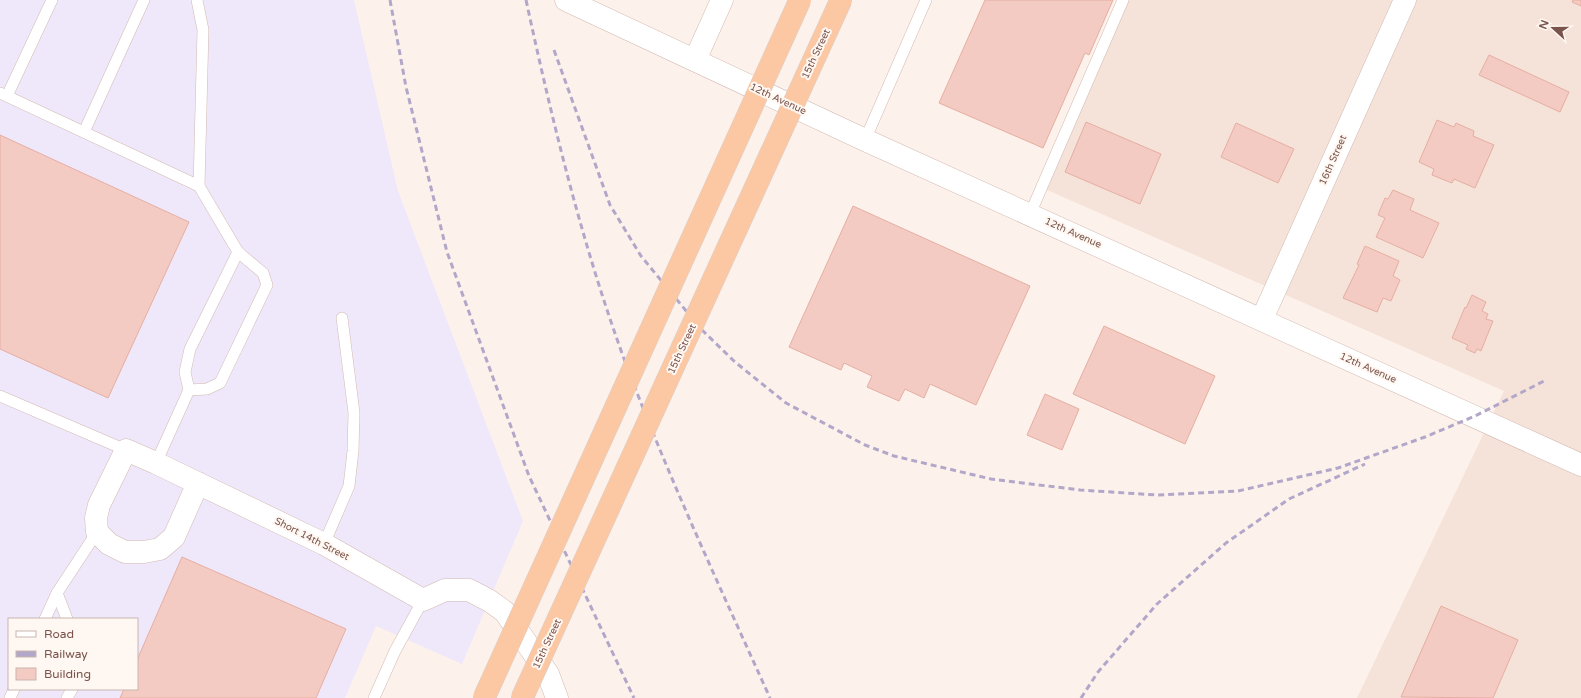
<svg xmlns="http://www.w3.org/2000/svg" width="1581" height="698" viewBox="0 0 1581 698" font-family="'Varela Round',sans-serif">
	<style>
		.residential { fill: #f5e2d9 }
		.education { fill: #efe7fa; fill-rule: evenodd }
		.building { fill: #f3cbc2; stroke: #e6aea2 }
		.lines { fill: none; stroke-linecap: round; stroke-linejoin: round }
		.lane-casing { stroke: #d3bab2; stroke-width: 12 }
		.street-casing { stroke: #d3bab2; stroke-width: 23 }
		.lane { stroke: #fff; stroke-width: 11 }
		.street { stroke: #fff; stroke-width: 22 }
		.rail { stroke: #b2a7c9; stroke-width: 3; stroke-dasharray: 6 4; stroke-linecap: butt }
		.primary-bridge-casing { stroke: #d9cfcd; stroke-width: 23; stroke-linecap: butt }
		.primary-bridge { stroke: #fbc8a3; stroke-width: 22 }
		.labels { text-anchor: middle; dominant-baseline: central; stroke-width: 4; stroke-linejoin: round; paint-order: stroke }
		.street-label { font-size: 10px; fill: #79534c; stroke: #fff7f1 }
	</style>
	<rect width="100%" height="100%" fill="#fdf2eb"/>
	<polygon class="residential" points="1122,0 1581,0 1581,698 1357,698 1504,391 1038,186"/>
	<path class="education" d="M0,0H354L398,191L523,521L462,664L376,626L345,698H0ZM9,619H137V689H9Z"/>
	<g class="building">
		<polygon points="985,0 1113,0 1089,55 1085,53 1043,148 939,103"/>
		<polygon points="1573,0 1581,0 1581,6 1572,2"/>
		<polygon points="1489,55 1569,92 1560,112 1479,75"/>
		<polygon points="1437,120 1454,127 1456,123 1474,131 1473,136 1494,145 1475,188 1454,179 1452,183 1432,175 1434,169 1419,162"/>
		<polygon points="1086,122 1161,154 1140,204 1065,172"/>
		<polygon points="1236,123 1294,149 1278,183 1221,157"/>
		<polygon points="0,135 189,222 108,398 0,349"/>
		<polygon points="1393,190 1414,199 1410,210 1439,223 1423,258 1376,237 1385,218 1378,215 1385,198 1388,199"/>
		<polygon points="853,206 1030,286 976,405 930,384 924,398 905,389 899,401 867,387 872,376 844,363 841,370 789,347"/>
		<polygon points="1365,246 1399,261 1393,276 1400,280 1391,301 1383,298 1377,312 1343,298 1359,265 1357,264"/>
		<polygon points="1472,295 1486,302 1482,311 1488,314 1486,319 1493,321 1481,351 1477,349 1475,353 1466,349 1468,345 1452,338 1465,307 1466,308"/>
		<polygon points="1104,326 1215,376 1185,444 1073,394"/>
		<polygon points="1045,394 1079,409 1062,450 1027,435"/>
		<polygon points="182,557 346,629 316,698 120,698 124,689 137,689 137,660"/>
		<polygon points="1441,606 1518,640 1493,698 1401,697"/>
	</g>
	<g class="lines">
		<defs>
			<g id="lane">
				<polyline points="0,93 199,186 203,30 197,0"/>
				<polyline points="7,96 52,0"/>
				<polyline points="84,132 144,0"/>
				<polyline points="865,140 926,0"/>
				<polyline points="1030,214 1123,0"/>
				<polyline points="189,390 207,389 220,383 267,285 263,273 238,252 199,186"/>
				<polyline points="0,396 126,450"/>
				<polyline points="156,463 189,390 185,372 190,349 238,252"/>
				<polyline points="324,544 349,486 353,451 354,413 342,318"/>
				<polyline points="57,593 67,619"/>
				<polyline points="45,619 57,593 97,532"/>
				<polyline points="10,698 14,689"/>
				<polyline points="67,698 72,689"/>
				<polyline points="374,698 395,651 423,600"/>
			</g>
			<g id="street">
				<polyline points="566,0 865,140 1581,465"/>
				<polyline points="695,60 722,0"/>
				<polyline points="1262,319 1405,0"/>
				<polyline points="198,483 174,537 160,549 144,552 125,552 109,544 97,532 96,518 99,505 126,450 156,463 324,544 423,600 445,590 469,590 490,601 505,612 548,674 557,698"/>
			</g>
		</defs>
		<use href="#lane" class="lane-casing"/>
		<use href="#street" class="street-casing"/>
		<use href="#lane" class="lane"/>
		<use href="#street" class="street"/>
		<g class="rail">
			<polyline points="390,0 406,87 447,252 529,476 634,698"/>
			<path d="M526,0C552,120 581,240 623,356C666,472 719,585 770,698"/>
			<polyline points="554,50 610,205 641,256 701,329 735,362 786,403 865,445 894,456 991,479 1080,490 1157,495 1238,491 1338,468 1425,437 1475,416 1546,380"/>
			<polyline points="1081,698 1098,672 1157,604 1226,543 1289,499 1365,464"/>
		</g>
		<defs>
			<g id="primary-bridge">
				<polyline points="484,698 800,0"/>
				<polyline points="522,698 841,0"/>
			</g>
		</defs>
		<use href="#primary-bridge" class="primary-bridge-casing"/>
		<use href="#primary-bridge" class="primary-bridge"/>
	</g>
	<g class="labels">
		<g class="street-label">
			<text transform="translate(816 54) rotate(-65)">15th Street</text>
			<text transform="translate(778 99) rotate(25)">12th Avenue</text>
			<text transform="translate(1333 160) rotate(-66)">16th Street</text>
			<text transform="translate(1073 233) rotate(24)">12th Avenue</text>
			<text transform="translate(682 349) rotate(-65)">15th Street</text>
			<text transform="translate(1368 368) rotate(24)">12th Avenue</text>
			<text transform="translate(312 539) rotate(27)">Short 14th Street</text>
			<text transform="translate(547 644) rotate(-65)">15th Street</text>
		</g>
	</g>
	<rect x="8" y="618" width="130" height="72" fill="#fff7f1" stroke="#c9b5af"/>
	<rect x="16" y="631" width="20" height="6" fill="#ffffff" stroke="#c9b5af"/>
	<text x="44" y="638" font-size="12" fill="#79534c">Road</text>
	<rect x="16" y="651" width="20" height="6" fill="#b2a7c9" stroke="#c9b5af"/>
	<text x="44" y="658" font-size="12" fill="#79534c">Railway</text>
	<rect x="16" y="668" width="20" height="12" fill="#f3cbc2" stroke="#c9b5af"/>
	<text x="44" y="678" font-size="12" fill="#79534c">Building</text>
	<g transform="translate(1553 28) rotate(291)" stroke="#fff7f1" stroke-width="3" paint-order="stroke">
	<path d="M0-3L7 15L0 10L-7 15Z" fill="#79534c"/>
	<text y="-6" font-size="11" font-weight="bold" text-anchor="middle" fill="#79534c">N</text>
	</g>
</svg>
